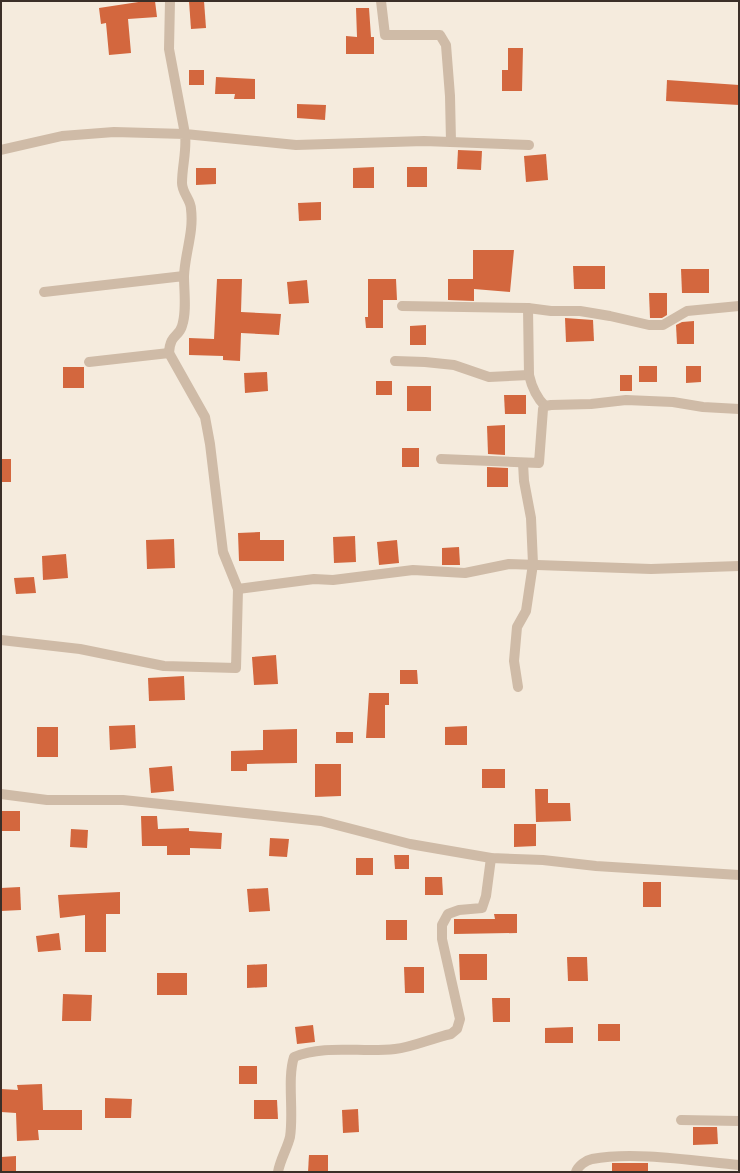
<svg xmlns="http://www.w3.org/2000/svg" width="740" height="1173" viewBox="0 0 740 1173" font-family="'Alegreya Sans',sans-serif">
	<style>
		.building { fill: #d3673e }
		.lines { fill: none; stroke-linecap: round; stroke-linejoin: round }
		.street { stroke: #cfbba7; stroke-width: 10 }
	</style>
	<rect width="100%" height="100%" fill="#f5ebdd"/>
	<g class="building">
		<polygon points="145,1 155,1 157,17 128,19 131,53 109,55 106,23 101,24 99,8"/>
		<polygon points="189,1 204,1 206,28 191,29"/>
		<polygon points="356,8 369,8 371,37 374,37 374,54 346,54 346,36 357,37"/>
		<polygon points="508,48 523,48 522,91 502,91 502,70 508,70"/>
		<rect x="189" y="70" width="15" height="15"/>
		<polygon points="216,77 255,79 255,99 234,99 235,94 215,94"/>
		<polygon points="667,80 739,85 739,105 666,101"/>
		<polygon points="297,104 326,105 325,120 297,118"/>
		<polygon points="458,150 482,151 481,170 457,169"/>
		<polygon points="546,154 548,180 526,182 524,156"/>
		<polygon points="374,167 374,188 353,188 353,168"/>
		<rect x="407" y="167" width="20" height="20"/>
		<polygon points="196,168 216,168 216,184 196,185"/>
		<polygon points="321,202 321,220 299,221 298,203"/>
		<polygon points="473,250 514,250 510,292 474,289 474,301 448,300 448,279 473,279"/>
		<polygon points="573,266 605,266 605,289 574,289"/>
		<polygon points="681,269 709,269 709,293 682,293"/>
		<polygon points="217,279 242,279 241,312 281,314 279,335 241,333 240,361 223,360 223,356 189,355 189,338 214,339"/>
		<polygon points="368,279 396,279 397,300 383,300 383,328 366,328 365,317 368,317"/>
		<polygon points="307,280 309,303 289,304 287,282"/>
		<polygon points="649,293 667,293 667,315 662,318 650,318"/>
		<polygon points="565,318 593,320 594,341 566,342"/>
		<polygon points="694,321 694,344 677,344 676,325 682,322"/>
		<polygon points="426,325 426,345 410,345 410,326"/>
		<rect x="639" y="366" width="18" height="16"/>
		<polygon points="686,366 701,366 701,382 686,383"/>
		<rect x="63" y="367" width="21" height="21"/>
		<polygon points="267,372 268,391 245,393 244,373"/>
		<rect x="620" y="375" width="12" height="16"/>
		<rect x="376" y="381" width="16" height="14"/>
		<rect x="407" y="386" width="24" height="25"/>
		<polygon points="504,395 526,395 526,414 505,414"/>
		<polygon points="505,425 505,455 488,454 487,426"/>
		<rect x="402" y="448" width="17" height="19"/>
		<rect x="1" y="459" width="10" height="23"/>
		<polygon points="487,467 508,468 508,487 487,487"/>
		<polygon points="260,532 260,540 284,540 284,561 239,561 238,533"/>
		<polygon points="355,536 356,562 334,563 333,537"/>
		<polygon points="174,539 175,568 147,569 146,540"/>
		<polygon points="397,540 399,563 379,565 377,542"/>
		<polygon points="459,547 460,565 442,565 442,548"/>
		<polygon points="66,554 68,578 43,580 42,556"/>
		<polygon points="34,577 36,593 16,594 14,578"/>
		<polygon points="276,655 278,684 254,685 252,657"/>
		<polygon points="400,670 417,670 418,684 400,684"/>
		<polygon points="184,676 185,700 149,701 148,678"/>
		<polygon points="369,693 389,693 389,705 385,705 385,738 366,738"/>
		<polygon points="135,725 136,748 110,750 109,726"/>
		<polygon points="467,726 467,745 445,745 445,727"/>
		<rect x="37" y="727" width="21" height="30"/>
		<polygon points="297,729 297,763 247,764 247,771 231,771 231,751 263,750 263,730"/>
		<rect x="336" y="732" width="17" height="11"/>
		<polygon points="315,764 341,764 341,796 315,797"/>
		<polygon points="172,766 174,791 151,793 149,768"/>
		<rect x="482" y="769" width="23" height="19"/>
		<polygon points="535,789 548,789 548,803 570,803 571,821 536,822"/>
		<rect x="1" y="811" width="19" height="20"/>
		<polygon points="141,816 157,816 158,829 189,828 189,831 222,833 221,849 190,848 190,855 167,855 167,846 142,846"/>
		<polygon points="514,824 536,824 536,846 514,847"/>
		<polygon points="71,829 88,830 87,848 70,847"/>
		<polygon points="270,838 289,839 287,857 269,856"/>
		<polygon points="394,855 409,855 409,869 395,869"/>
		<rect x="356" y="858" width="17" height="17"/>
		<polygon points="425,877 442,877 443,895 425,895"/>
		<rect x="643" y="882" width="18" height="25"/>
		<polygon points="20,887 21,910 1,911 1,888"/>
		<polygon points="268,888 270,911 249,912 247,889"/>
		<polygon points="120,892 120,914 106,914 106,952 85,952 85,915 60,918 58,895"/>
		<polygon points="494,914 517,914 517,933 454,934 454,919 495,919"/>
		<rect x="386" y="920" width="21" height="20"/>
		<polygon points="59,933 61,950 38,952 36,936"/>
		<polygon points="459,954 487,954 487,980 460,980"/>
		<polygon points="567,957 587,957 588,981 568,981"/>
		<polygon points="267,964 267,987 247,988 247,965"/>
		<polygon points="404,967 424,967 424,993 405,993"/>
		<rect x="157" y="973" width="30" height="22"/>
		<polygon points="63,994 92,995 91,1021 62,1021"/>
		<polygon points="492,998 510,998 510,1022 493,1022"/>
		<rect x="598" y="1024" width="22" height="17"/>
		<polygon points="313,1025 315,1042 297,1044 295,1027"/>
		<polygon points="573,1027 573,1043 545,1043 545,1028"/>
		<rect x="239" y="1066" width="18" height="18"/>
		<polygon points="42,1084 43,1110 82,1110 82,1130 38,1130 39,1140 17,1141 16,1113 1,1112 1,1089 18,1090 17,1085"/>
		<polygon points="105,1098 132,1099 131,1118 105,1118"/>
		<polygon points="254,1100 277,1100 278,1119 254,1119"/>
		<polygon points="358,1109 359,1132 343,1133 342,1110"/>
		<polygon points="693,1127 717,1127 718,1144 693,1145"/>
		<polygon points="309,1155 328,1155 328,1172 308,1172"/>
		<polygon points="16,1156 16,1172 1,1172 1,1157"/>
		<rect x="612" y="1163" width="36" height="9"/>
	</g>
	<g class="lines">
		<g class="street">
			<polyline points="170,1 169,49 185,134 296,145 424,141 529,145"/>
			<polyline points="381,1 385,35 440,35 446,45 450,96 451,142"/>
			<path d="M1,150L62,136L114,132L185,134C187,151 182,166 182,183C182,193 191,200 191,209C194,232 185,253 184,276"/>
			<path d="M44,292L184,276C184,292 187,311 182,326C179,337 170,334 169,353"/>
			<polyline points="402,306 528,308 551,311 580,311 610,316 649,325 663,325 687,311 739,306"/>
			<polyline points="395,361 425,362 454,365 489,377 529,375 528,308"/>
			<path d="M529,375C532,388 536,397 545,406"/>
			<polyline points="441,459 539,463 543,409 545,406 551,405 591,404 626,400 673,402 703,407 739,409"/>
			<polyline points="238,589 314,579 333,580 413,570 465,573 509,564 651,569 739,566"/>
			<polyline points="1,640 80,649 164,666 236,668 238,589 223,552 210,444 205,417 169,353 89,362"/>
			<polyline points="518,687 514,661 517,627 526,611 533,564 531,518 524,481 523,463"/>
			<polyline points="1,794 47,800 123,800 321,821 410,844 491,858 543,860 596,866 739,875"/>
			<polyline points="681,1120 739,1121"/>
			<path d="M278,1172C280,1160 287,1149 290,1137C294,1112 287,1079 294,1057C325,1044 362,1053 395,1049C413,1047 432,1038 451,1034L457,1029L460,1019L442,939V925L448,914L459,910L482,908L486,896L491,858"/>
			<path d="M576,1172C578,1166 586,1160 592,1159C634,1151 695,1161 739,1165"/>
		</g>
	</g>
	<rect width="740" height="1173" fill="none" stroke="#3b2f28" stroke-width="4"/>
</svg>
